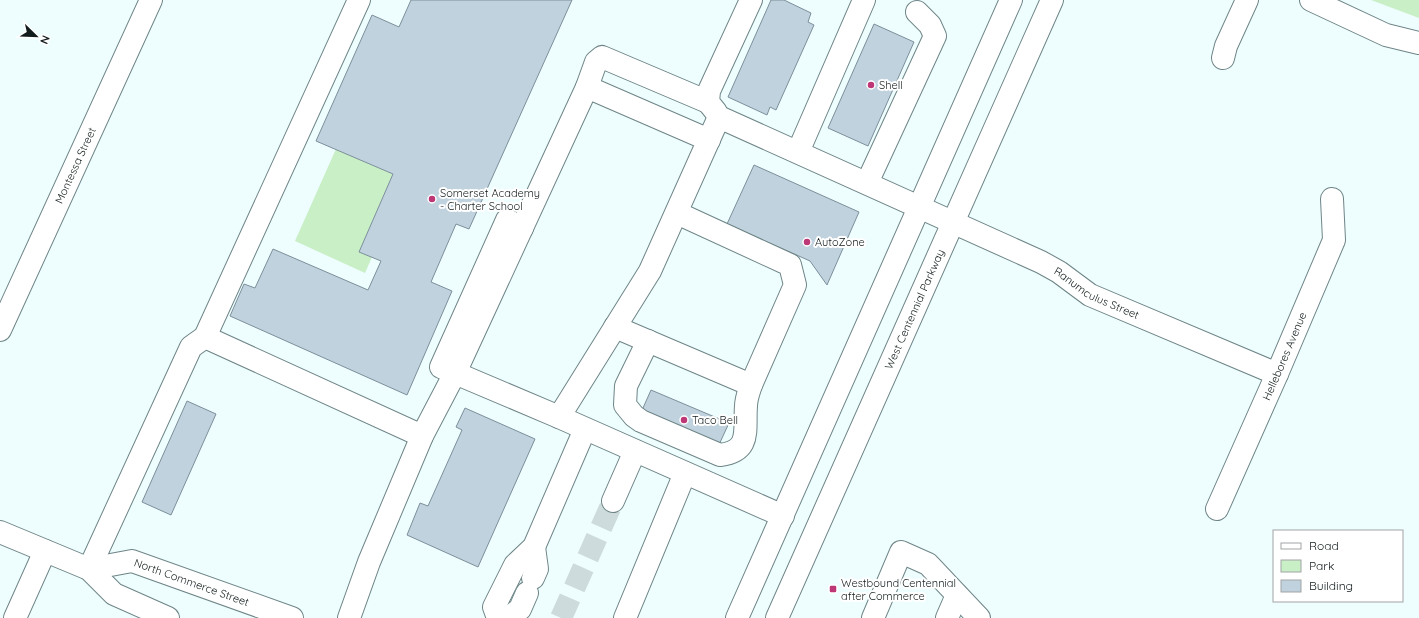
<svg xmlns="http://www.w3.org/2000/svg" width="1419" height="618" viewBox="0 0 1419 618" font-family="Quicksand,sans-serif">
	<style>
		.green { fill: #c9efc6 }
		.building { fill: #bfd2de; stroke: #7c8f9a }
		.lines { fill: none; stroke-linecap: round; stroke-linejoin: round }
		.minor-tunnel { stroke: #cddbdc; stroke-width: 22; stroke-dasharray: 22 11; stroke-linecap: butt }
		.minor-casing { stroke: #6e8587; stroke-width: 24 }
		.major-casing { stroke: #6e8587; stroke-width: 24 }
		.minor { stroke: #fff; stroke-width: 22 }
		.major { stroke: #fff; stroke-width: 22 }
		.poi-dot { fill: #bd3675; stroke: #fff; stroke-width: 1.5 }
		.labels { text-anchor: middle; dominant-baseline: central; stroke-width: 4; stroke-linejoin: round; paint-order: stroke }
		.poi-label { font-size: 11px; fill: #131c1d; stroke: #fff; text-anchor: start }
		.street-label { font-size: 11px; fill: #131c1d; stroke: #fff }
	</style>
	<rect width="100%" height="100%" fill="#eefdfe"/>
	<g class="green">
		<polygon points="1371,0 1419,0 1419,18"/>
		<polygon points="336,149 393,174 359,252 372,257 365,273 295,241"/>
	</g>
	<g class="building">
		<polygon points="411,0 572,0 469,229 456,224 431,282 452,291 407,395 230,316 244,284 255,288 273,249 368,290 381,261 359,252 393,174 316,141 372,15 399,27"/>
		<polygon points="771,0 784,0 811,13 808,22 814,25 776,110 770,107 767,115 728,97"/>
		<polygon points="874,24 914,42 868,146 828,128"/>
		<polygon points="754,165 859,212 827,285 810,261 727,224"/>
		<polygon points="651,390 729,423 717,449 639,417"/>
		<polygon points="187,401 216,414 171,515 142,502"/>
		<polygon points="465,408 535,439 478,567 407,535 420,503 428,506 462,430 456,427"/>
	</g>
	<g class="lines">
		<polyline class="minor-tunnel" points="561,618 613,501"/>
		<defs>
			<g id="minor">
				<polyline points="1311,0 1386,35 1419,43"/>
				<polyline points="1223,58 1226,46 1247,0"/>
				<polyline points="587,87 596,62 602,57 708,102"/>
				<polyline points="716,112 708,102 709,91 751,0"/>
				<polyline points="798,152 864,0"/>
				<polyline points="867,183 935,36 930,25 917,12"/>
				<polyline points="522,228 507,220 441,367 559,417 783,516"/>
				<polyline points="615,327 751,385 795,285 790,265 677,213"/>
				<path id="s1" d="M0,330L151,0"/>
				<polyline points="205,337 422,436"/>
				<path d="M648,341L626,386L625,405L634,416L641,421L720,455C752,451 744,430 746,406C746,399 749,391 751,385"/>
				<path id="s2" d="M559,417L650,271L719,117L1041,262L1059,272L1090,295L1277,374"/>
				<polyline points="613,501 635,451"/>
				<path id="s3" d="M1217,509L1277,374L1334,240L1332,199"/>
				<polyline points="89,569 191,347 205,337 359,0"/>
				<polyline points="533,578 537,569 534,547"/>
				<polyline points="15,618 45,551"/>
				<polyline points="349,618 369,562 422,436 455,373 587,87 709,140"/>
				<polyline points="498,618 494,607 515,565 534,547 585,429"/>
				<polyline points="508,618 520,609 527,593"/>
				<polyline points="625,618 685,473"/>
				<polyline points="873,618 901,552 928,564 979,618"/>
				<polyline points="947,618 957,595"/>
			</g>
			<g id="major">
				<polyline points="0,532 89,569 114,594 168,618"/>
				<path id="s4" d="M89,569L132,561L292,618"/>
				<polyline points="737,618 1011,0"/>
				<path id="s5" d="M777,618L1052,0"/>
			</g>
		</defs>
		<use href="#minor" class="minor-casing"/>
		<use href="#major" class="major-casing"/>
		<use href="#minor" class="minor"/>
		<use href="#major" class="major"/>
	</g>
	<g class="poi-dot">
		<circle cx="871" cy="85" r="4"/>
		<circle cx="432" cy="199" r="4"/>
		<circle cx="807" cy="242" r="4"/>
		<circle cx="684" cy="420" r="4"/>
		<rect x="829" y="585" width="8" height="8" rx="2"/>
	</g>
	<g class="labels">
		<g class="poi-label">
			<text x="879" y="85">Shell</text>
			<text x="440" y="193">Somerset Academy<tspan x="440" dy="13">- Charter School</tspan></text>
			<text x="815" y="242">AutoZone</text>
			<text x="692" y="420">Taco Bell</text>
			<text x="841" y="583">Westbound Centennial<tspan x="841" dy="13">after Commerce</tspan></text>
		</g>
		<g class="street-label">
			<text stroke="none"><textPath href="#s1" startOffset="181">Montessa Street</textPath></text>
			<text stroke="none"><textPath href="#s2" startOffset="758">Ranumculus Street</textPath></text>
			<text stroke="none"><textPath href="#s5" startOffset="338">West Centennial Parkway</textPath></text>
			<text stroke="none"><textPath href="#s3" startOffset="167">Hellebores Avenue</textPath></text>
			<text stroke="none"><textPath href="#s4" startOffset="107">North Commerce Street</textPath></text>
		</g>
	</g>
	<rect x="1273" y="530" width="130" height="72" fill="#ffffff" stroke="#a1a4a5"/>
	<rect x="1281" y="543" width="20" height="6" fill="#ffffff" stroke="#a1a4a5"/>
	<text x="1309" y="550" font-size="12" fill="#131c1d">Road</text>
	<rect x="1281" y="560" width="20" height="12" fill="#c9efc6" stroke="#a1a4a5"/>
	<text x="1309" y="570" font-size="12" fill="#131c1d">Park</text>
	<rect x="1281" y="580" width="20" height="12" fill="#bfd2de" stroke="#a1a4a5"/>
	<text x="1309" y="590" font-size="12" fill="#131c1d">Building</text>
	<g transform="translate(36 36) rotate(113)" stroke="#ffffff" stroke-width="3" paint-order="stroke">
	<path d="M0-3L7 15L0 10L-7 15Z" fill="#131c1d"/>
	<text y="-6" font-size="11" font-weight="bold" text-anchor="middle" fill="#131c1d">N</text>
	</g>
</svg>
